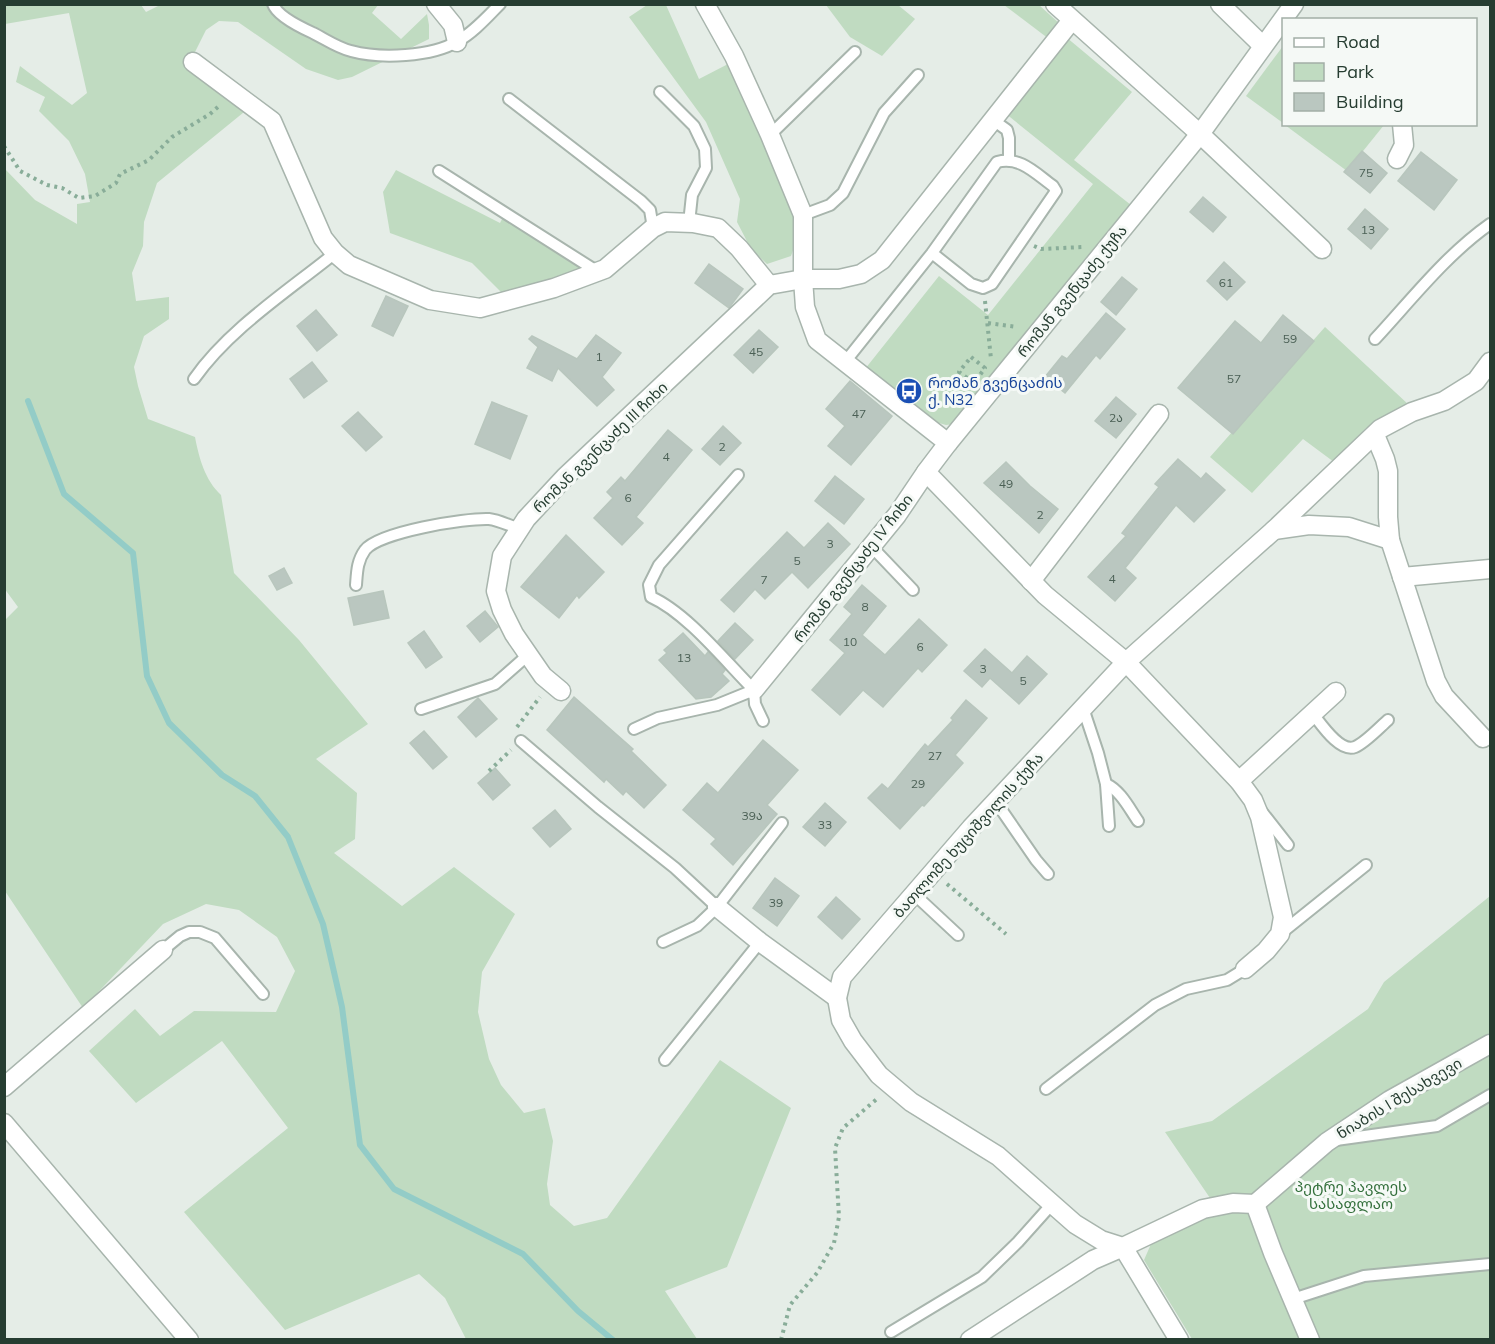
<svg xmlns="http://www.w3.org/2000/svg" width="1495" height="1344" viewBox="0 0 1495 1344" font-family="Mulish,'Noto Sans Georgian',sans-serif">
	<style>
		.green { fill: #c0dbc1 }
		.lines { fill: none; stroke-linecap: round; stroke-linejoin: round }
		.stream { stroke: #93ccc7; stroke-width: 6 }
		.building { fill: #bac7c0; stroke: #b8c6bd; stroke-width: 1.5 }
		.service-casing { stroke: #a8b5ad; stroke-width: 14 }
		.minor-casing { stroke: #a8b5ad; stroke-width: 21 }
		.tertiary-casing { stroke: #a8b5ad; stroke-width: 21 }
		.path { stroke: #89ad99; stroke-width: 4; stroke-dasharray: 3 4.5; stroke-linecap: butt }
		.service { stroke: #fff; stroke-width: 10 }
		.minor { stroke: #fff; stroke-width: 18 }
		.tertiary { stroke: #fff; stroke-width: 18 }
		.labels { text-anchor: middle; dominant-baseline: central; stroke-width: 6; stroke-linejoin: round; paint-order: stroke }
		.number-label { font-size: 12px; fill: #4b6055 }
		.street-label { font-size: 15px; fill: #263d31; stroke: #f5f9f6 }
		.transit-label { font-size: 15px; fill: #164399; stroke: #f5f9f6; text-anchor: start }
		.park-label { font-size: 15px; fill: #34703c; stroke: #f5f9f6 }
	</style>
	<rect width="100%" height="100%" fill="#e5ede7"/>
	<g class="green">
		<path d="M162,4L378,5L372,13L401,39L427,14L429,25V39L352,77L338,80L306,69L238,22L219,21L206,30L195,52L249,108L157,183L144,222L143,246L132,273L136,301L169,297V319L144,336L134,367L138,386L148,419L195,437C199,458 205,480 221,495L234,573L299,640L368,724L316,759L357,793L355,839L334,853L402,906L454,867L515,914L482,972L478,1012L489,1059L501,1085L524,1113L545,1108L553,1141L547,1184L550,1205L574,1226L607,1218L720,1060L791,1108L727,1267L665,1291L697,1339H466L445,1298L419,1274L285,1330L184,1212L288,1128L222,1041L136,1103L89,1051L135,1009L160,1036L194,1011L276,1012L295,971L277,937L239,910L206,904L163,924L83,1008L5,891V620L18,607L4,588V168L35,200L77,224V204L90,202L85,174L69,141L39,111L45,97L16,82L20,66L72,105L87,93L69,13L5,24V5H141L146,12Z"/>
		<polygon points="647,5 666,5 699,79 730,63 768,144 797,223 796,242 791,256 767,264 751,249 737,222 740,199 706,122 629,17"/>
		<polygon points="826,5 898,5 915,19 882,56 850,37"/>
		<polygon points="1004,5 1039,5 1060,24 1049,39"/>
		<polygon points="1066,37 1132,92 1074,160 1131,205 954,424 946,425 932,421 865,369 939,276 988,315 1093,184 1005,113"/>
		<polygon points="1283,46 1283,123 1246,96"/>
		<polygon points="1285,125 1384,125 1347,171"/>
		<polygon points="396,170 500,223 503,217 589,270 506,297 472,263 390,233 383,192"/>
		<polygon points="1325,327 1409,405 1366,428 1334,462 1303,439 1252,493 1210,457"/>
		<polygon points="1490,896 1490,1339 1192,1339 1144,1260 1151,1244 1175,1230 1212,1213 1210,1198 1165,1132 1212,1121 1368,1009 1384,982"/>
	</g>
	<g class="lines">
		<polyline class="stream" points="28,401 64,494 133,553 147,676 169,723 222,775 255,796 288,837 323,924 342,1007 360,1145 394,1189 523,1254 578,1311 613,1340"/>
	</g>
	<g class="building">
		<polygon points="1362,151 1387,173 1370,193 1344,172"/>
		<polygon points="1421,152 1457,180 1434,210 1398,181"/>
		<polygon points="1203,197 1226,217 1213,232 1190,212"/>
		<polygon points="1365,209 1388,229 1371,249 1348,229"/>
		<polygon points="1224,262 1245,282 1227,300 1207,281"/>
		<polygon points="709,264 743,289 729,308 695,283"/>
		<polygon points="1122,277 1137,289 1116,315 1101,302"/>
		<polygon points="386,296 408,306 393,336 372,326"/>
		<polygon points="316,310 337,335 317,351 297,326"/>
		<polygon points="1106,313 1125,329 1100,359 1096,355 1065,393 1045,377 1062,356 1067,359"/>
		<polygon points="1283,315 1314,341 1233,434 1178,388 1235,321 1261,343"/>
		<polygon points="759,330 778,347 753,373 734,355"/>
		<polygon points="596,335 621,353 602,377 614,390 597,406 558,368 552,381 527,368 538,347 529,339 532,336 577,359"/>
		<polygon points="312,362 327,381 304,398 290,379"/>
		<polygon points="850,381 892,416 851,465 828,446 845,426 826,409"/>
		<polygon points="1116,397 1136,414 1116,438 1095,421"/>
		<polygon points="492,402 527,416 510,459 475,444"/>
		<polygon points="358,412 382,437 366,451 342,426"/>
		<polygon points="723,426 741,443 720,465 702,449"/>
		<polygon points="668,430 692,450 636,517 643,523 622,545 594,518 613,498 607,492 621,477 625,481"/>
		<polygon points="1178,459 1201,479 1206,473 1225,490 1194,522 1176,505 1125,568 1136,578 1115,601 1088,577 1126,536 1122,533 1159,487 1155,484"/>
		<polygon points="1006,462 1030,486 1058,509 1039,533 984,483"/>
		<polygon points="835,476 864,499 844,524 815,501"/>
		<polygon points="828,523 850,544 808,588 792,572 765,599 755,589 734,612 721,600 787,532 804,548"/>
		<polygon points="566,535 604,572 579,598 577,595 559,618 521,587"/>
		<polygon points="284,568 292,583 277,590 269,576"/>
		<polygon points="862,585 886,606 862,635 885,655 919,619 947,645 922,672 918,668 883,707 863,690 840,715 812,690 845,653 830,640 852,614 844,607"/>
		<polygon points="383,591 389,618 354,625 348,598"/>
		<polygon points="485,611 498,627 480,642 467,626"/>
		<polygon points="735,623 753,640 735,659 718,641"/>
		<polygon points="424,631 442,657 426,668 408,643"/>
		<polygon points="683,633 705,656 708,652 725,670 722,674 729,681 711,697 696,699 659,660 667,653 664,650"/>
		<polygon points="985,649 1012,673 1027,656 1047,674 1019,704 990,678 982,687 964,671"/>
		<polygon points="574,697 633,749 631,751 666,785 644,808 626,791 623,795 606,779 604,782 547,730"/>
		<polygon points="478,698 497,719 476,737 458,717"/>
		<polygon points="966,700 987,718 955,755 963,763 924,806 922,805 900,829 868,798 882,784 888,789 925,744 928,747 953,720 951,718"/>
		<polygon points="424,731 447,757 433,769 410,743"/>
		<polygon points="763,740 798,770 767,805 777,814 733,865 711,844 716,839 683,810 707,783 718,793"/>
		<polygon points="495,768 510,785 493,800 478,783"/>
		<polygon points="825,803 846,822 825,846 803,827"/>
		<polygon points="555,810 571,829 550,847 533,828"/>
		<polygon points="775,878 799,896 777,926 753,908"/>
		<polygon points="836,897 860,919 842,939 818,917"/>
	</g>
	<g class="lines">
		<defs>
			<g id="service">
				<path d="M273,4C277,16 302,28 313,33C325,39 338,48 351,51C380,59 432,57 458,41C474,32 487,17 500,4"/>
				<polyline points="660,92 694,126 705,149 706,168 692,195 689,223"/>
				<polyline points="509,99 641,201 650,210 653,228"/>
				<polyline points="993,120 1007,130 1009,138 1009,159"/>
				<polyline points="770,135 855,52"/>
				<polyline points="439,171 598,272"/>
				<polyline points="803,215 830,205 843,193 884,113 918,75"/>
				<path d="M1375,339C1412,299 1446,255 1490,224"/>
				<path d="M845,362L932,253L997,162C1020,156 1035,173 1053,186L1056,191L992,284L983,288L971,284L932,253"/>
				<path d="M194,379C229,329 288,291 335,253"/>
				<path d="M738,475L659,565L649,585L651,597C687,613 725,661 754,690L755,704L763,721"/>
				<polyline points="871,546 913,590"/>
				<path d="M356,585C357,572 357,561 365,550C379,532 465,518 489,519C499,520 510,526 520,529"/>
				<polyline points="1083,708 1098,753 1106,784 1109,826"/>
				<polyline points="421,709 495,684 528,655"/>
				<path d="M1313,714C1321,724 1340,753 1355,747C1365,743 1379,728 1388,720"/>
				<polyline points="634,729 658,718 717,705 754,690"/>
				<polyline points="521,741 598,807 675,868 717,907"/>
				<path d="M1106,784C1120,790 1129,808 1138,821"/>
				<polyline points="996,802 1036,860 1048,874"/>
				<polyline points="1262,812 1288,845"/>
				<polyline points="914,894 958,935"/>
				<polyline points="1280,934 1366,865"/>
				<polyline points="663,942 697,926 717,907 782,823"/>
				<polyline points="163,950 180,936 189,932 200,932 215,938 263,994"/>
				<polyline points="665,1060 760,942"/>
				<polyline points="1046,1089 1155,1005 1186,989 1227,980 1245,969"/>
				<polyline points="1336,1140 1437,1126 1490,1095"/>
				<polyline points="1293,1299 1364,1276 1490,1264"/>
				<polyline points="891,1332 982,1277 1018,1242 1052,1204"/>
			</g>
			<g id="minor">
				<polyline points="436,4 453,25 457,42"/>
				<polyline points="1055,4 1200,134 1322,249"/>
				<polyline points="1220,4 1263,46"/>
				<polyline points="193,62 272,121 323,238 335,253 349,265 430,300 480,308 554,288 605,269 653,228 665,222 693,223 718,228 739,248 769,285"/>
				<polyline points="1397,159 1404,145 1402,124"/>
				<polyline points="1375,435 1385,459 1388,471 1388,517 1390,540 1436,681 1444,696 1483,738"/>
				<polyline points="948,443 1200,134 1294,4"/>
				<polyline points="1274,530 1309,525 1349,527 1390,540"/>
				<polyline points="1402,577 1490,569"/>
				<polyline points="1031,581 1159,414"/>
				<polyline points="754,690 897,515 926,472"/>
				<polyline points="561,691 543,676 514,634 502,610 496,591 502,556 526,519 565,477 769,285 803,279 839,279 861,274 882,260 1072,20"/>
				<polyline points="1239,781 1336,692"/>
				<polyline points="717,907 760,942 837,998"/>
				<polyline points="1245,969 1266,951 1280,934 1283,917 1260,817 1253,800 1239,781 1126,662 1274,530 1380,429 1412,412 1444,401 1476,381 1490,362"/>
				<polyline points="4,1087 163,950"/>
				<polyline points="4,1123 189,1340"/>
				<polyline points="1255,1204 1327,1142 1390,1100 1490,1044"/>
				<polyline points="970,1340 1093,1260 1123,1247 1179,1340"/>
			</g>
			<polyline id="tertiary" points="705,4 734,56 770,135 803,215 803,279 805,307 817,340 948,443 926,472 1045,595 1126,662 971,828 842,977 837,998 841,1020 853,1041 879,1075 911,1102 998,1156 1075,1224 1101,1240 1123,1247 1203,1209 1233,1203 1255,1204 1273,1253 1310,1340"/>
		</defs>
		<use href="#service" class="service-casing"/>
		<use href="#minor" class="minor-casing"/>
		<use href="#tertiary" class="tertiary-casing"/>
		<g class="path">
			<polyline points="4,146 20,171 47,185 62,188 79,198 95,196 116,183 120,174 149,160 172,137 210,114 220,105"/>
			<polyline points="1034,246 1041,249 1083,247"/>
			<polyline points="985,301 991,359"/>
			<polyline points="988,323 1017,327"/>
			<polygon points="971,357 985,368 974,383 959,372"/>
			<polyline points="517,727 540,697"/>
			<polyline points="489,771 511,750"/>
			<polyline points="947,884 1006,934"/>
			<polyline points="781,1340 790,1305 817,1273 834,1243 839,1217 835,1148 843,1128 878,1098"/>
		</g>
		<use href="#service" class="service"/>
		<use href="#minor" class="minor"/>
		<use href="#tertiary" class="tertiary"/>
	</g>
	<defs>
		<symbol id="bus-disc" viewBox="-11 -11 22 22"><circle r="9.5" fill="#1a4fb4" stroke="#f5f9f6"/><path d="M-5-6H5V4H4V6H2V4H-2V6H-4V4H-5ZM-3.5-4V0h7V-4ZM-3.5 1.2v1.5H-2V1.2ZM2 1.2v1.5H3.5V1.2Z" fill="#fff"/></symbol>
	</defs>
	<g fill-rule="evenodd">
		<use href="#bus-disc" x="894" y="376" width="30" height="30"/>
	</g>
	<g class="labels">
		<g class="number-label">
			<text x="1366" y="172">75</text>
			<text x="1368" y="229">13</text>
			<text x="1226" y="282">61</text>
			<text x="1290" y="338">59</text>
			<text x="756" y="351">45</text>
			<text x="599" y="356">1</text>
			<text x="1234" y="378">57</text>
			<text x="859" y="413">47</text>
			<text x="1116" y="417">2ა</text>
			<text x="722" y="446">2</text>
			<text x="666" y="456">4</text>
			<text x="1006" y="483">49</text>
			<text x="628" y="497">6</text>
			<text x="1040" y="514">2</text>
			<text x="830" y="543">3</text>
			<text x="797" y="560">5</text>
			<text x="1112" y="578">4</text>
			<text x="764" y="579">7</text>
			<text x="865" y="606">8</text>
			<text x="850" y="641">10</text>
			<text x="920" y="646">6</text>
			<text x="684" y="657">13</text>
			<text x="983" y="668">3</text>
			<text x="1023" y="680">5</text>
			<text x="935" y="755">27</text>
			<text x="918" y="783">29</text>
			<text x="752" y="815">39ა</text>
			<text x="825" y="824">33</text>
			<text x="776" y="902">39</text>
		</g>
		<g class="street-label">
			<text transform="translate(1072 291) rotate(-51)">რომან გვენცაძე ქუჩა</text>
			<text transform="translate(600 447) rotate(-44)">რომან გვენცაძე III ჩიხი</text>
			<text transform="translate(853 568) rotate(-52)">რომან გვენცაძე IV ჩიხი</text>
			<text transform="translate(968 835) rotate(-48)">ბათლომე ხუციშვილის ქუჩა</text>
			<text transform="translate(1399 1098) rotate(-31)">ნიაბის I შესახვევი</text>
		</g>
		<g class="transit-label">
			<text x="928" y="382">რომან გვენცაძის<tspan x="928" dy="17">ქ. N32</tspan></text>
		</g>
		<g class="park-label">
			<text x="1351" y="1186">პეტრე პავლეს<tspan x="1351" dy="17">სასაფლაო</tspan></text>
		</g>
	</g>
	<rect width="1495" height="1344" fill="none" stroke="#263d31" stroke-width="12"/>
	<rect x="1282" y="18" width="195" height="108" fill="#f5f9f6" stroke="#a2aea7" stroke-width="1.5"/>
	<rect x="1294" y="38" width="30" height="9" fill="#ffffff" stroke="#a2aea7" stroke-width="1.5"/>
	<text x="1336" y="48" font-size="18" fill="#263d31">Road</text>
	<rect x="1294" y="63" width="30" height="18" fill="#c0dbc1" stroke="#a2aea7" stroke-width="1.5"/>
	<text x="1336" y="78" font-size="18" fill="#263d31">Park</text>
	<rect x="1294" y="93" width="30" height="18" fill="#bac7c0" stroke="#a2aea7" stroke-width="1.5"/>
	<text x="1336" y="108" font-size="18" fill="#263d31">Building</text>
</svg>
